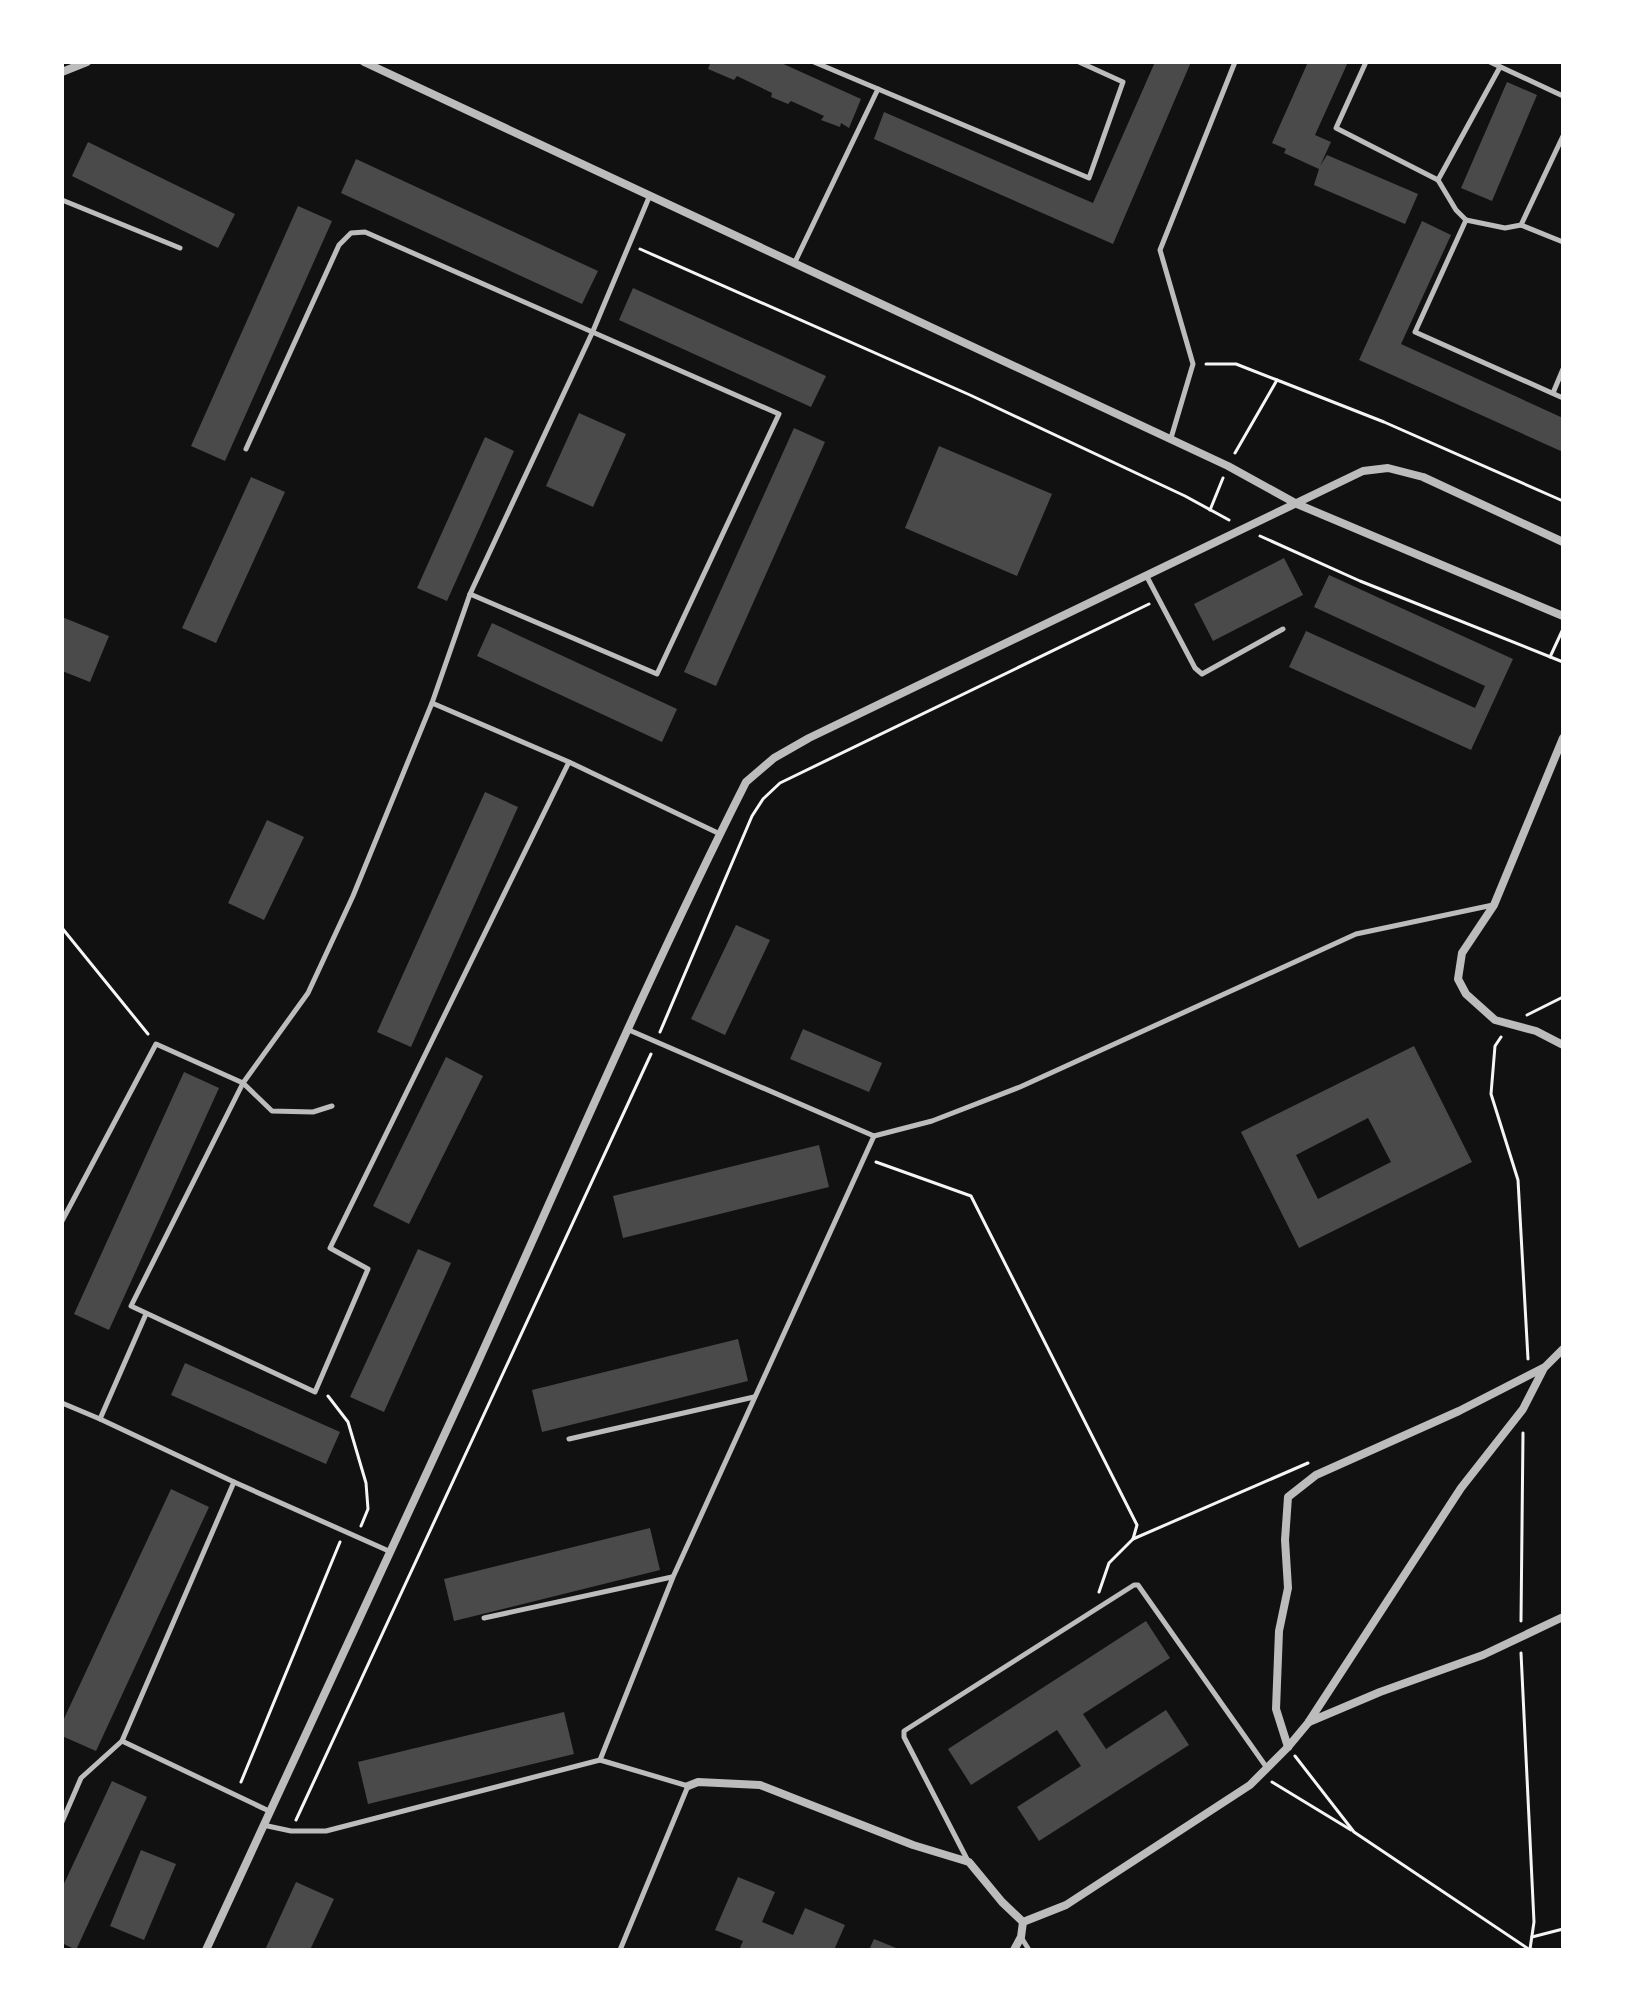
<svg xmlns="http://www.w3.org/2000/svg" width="1625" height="2012" viewBox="0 0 1625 2012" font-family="Lato,sans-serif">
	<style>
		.building { fill: #4a4a4a; fill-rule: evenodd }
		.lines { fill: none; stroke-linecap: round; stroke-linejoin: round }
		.path { stroke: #f5f5f5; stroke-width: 3 }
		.service { stroke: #bcbcbc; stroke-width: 5 }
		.minor { stroke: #bcbcbc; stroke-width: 8 }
	</style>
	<rect width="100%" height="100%" fill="#111"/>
	<g class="building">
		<polygon points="705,62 779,62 861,99 849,128 841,123 840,127 821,120 824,116 791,101 788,104 771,97 772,93 737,76 734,80 708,69 710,64"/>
		<polygon points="1155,62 1191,62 1113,244 874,139 884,112 1093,203"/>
		<polygon points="1308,62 1348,62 1315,135 1331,142 1320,166 1327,155 1418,194 1405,224 1314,185 1319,169 1284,153 1286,149 1272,143"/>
		<polygon points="1507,82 1537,95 1492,201 1461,188"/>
		<polygon points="88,142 235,214 218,248 72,176"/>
		<polygon points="356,159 598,271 582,304 341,193"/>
		<polygon points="298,206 332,221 225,461 191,446"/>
		<polygon points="1422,221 1451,235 1401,344 1563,418 1563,452 1359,360"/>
		<polygon points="633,288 826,376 811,407 619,320"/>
		<polygon points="579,413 626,434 593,507 546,486"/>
		<polygon points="794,428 825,442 716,686 684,672"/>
		<polygon points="485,437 514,451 447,601 417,588"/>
		<polygon points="939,446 1052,494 1017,576 905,528"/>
		<polygon points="251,477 285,492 216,643 182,628"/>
		<polygon points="1284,558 1303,595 1213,641 1194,604"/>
		<polygon points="1329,575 1513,659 1471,750 1289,667 1306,631 1475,708 1485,686 1314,607"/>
		<polygon points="62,617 109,636 90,682 62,671"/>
		<polygon points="492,623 677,709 662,742 477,656"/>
		<polygon points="485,792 518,807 411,1047 377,1032"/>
		<polygon points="267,820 304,837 264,920 228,903"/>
		<polygon points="736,925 770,940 725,1035 691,1019"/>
		<polygon points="803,1029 882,1063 869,1092 790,1059"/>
		<path d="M1414,1046L1472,1162L1299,1248L1241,1132ZM1368,1118L1391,1162L1318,1199L1296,1155Z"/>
		<polygon points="446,1057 483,1076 409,1224 373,1206"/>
		<polygon points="184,1072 219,1088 109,1330 74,1314"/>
		<polygon points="819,1145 829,1187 623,1238 613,1196"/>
		<polygon points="418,1249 451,1263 384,1412 350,1397"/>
		<polygon points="738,1339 748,1381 542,1432 532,1390"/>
		<polygon points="185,1363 340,1432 326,1464 171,1395"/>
		<polygon points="171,1489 209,1507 96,1751 62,1736 62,1723"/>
		<polygon points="650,1528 660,1570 454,1621 444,1579"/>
		<polygon points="1146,1621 1170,1658 1083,1714 1106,1749 1166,1710 1189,1745 1039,1841 1017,1807 1081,1766 1057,1730 971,1785 948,1749"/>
		<polygon points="564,1712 574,1754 368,1804 358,1762"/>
		<polygon points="112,1781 147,1797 76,1950 62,1943 62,1888"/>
		<polygon points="141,1850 176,1864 144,1940 110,1926"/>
		<polygon points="738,1877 775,1892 762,1922 793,1935 805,1908 845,1925 834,1950 739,1950 743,1941 715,1930"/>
		<polygon points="296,1882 334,1899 310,1950 265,1950"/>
		<polygon points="874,1939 901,1950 869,1950"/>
	</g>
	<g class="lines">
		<g class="path">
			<polyline points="640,249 970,395 1185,496 1229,520"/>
			<polyline points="1206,364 1236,364 1277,380 1384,422 1563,501"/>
			<polyline points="1235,453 1277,380"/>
			<polyline points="1210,510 1223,478"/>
			<polyline points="1260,536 1360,581 1563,662"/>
			<polyline points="1550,657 1563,629"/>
			<polyline points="62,928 148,1034"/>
			<polyline points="1527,1015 1563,997"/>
			<polyline points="660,1032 752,816 763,799 780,783 1149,604"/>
			<polyline points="1501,1037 1495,1046 1491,1094 1518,1180 1528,1359"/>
			<polyline points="876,1162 971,1196 1137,1525 1133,1539 1109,1563 1099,1592"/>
			<polyline points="328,1396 348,1422 366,1483 368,1509 361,1526"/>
			<polyline points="1133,1539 1308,1463"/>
			<polyline points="1521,1621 1523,1433"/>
			<polyline points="1521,1653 1534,1922 1530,1949 1537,1950"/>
			<polyline points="1295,1756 1354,1832 1530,1950"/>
			<polyline points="241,1782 340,1542"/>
			<polyline points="1272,1782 1351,1830"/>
			<polyline points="296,1820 651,1054"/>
			<polyline points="1532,1937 1563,1929"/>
		</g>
		<g class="service">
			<polyline points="814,62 1089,178 1123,82 1079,62"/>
			<polyline points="1366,62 1336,128 1438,180 1456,210 1466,220"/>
			<polyline points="1490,62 1563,96"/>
			<polyline points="1563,136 1521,225 1505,228 1466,220 1415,332 1563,398"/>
			<polyline points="1438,180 1500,67"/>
			<polyline points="62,200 180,248"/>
			<polyline points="1521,225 1563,242"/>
			<polyline points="794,264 878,89"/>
			<polyline points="1553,393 1563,369"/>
			<polyline points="1171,438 1193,364 1160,250 1235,62"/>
			<polyline points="246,449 339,245 351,233 365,232 779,414 657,674 470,594"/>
			<polyline points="1146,575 1195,668 1202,674 1283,629"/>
			<polyline points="432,703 470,594 593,331 650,195"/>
			<polyline points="569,762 432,703 353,896 308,993 243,1083 131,1306 315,1392 368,1269 330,1248 569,762 720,834"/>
			<polyline points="629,1030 874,1136"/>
			<polyline points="62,1221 156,1044 243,1083 272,1111 313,1112 332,1106"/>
			<polyline points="146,1314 100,1419 234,1482 391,1552"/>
			<polyline points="62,1403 100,1419"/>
			<polyline points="569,1439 754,1397"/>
			<polyline points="484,1618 672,1577"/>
			<polyline points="122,1741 269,1811"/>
			<polyline points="62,1822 81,1778 122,1741 234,1482"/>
			<polyline points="263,1825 291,1831 326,1831 600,1760"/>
			<polyline points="968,1861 904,1737 904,1731 1134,1585 1138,1585 1267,1768"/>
			<polyline points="1021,1937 1029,1950"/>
			<polyline points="620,1950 688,1786 600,1760 673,1577 874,1136 932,1121 1020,1087 1356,934 1493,905"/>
		</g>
		<g class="minor">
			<polyline points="364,62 1228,466 1297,504 1563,616"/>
			<polyline points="62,72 87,62"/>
			<polyline points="1563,738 1494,905 1462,953 1458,979 1466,994 1495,1020 1536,1031 1563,1045"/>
			<polyline points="1309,1722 1380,1692 1483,1655 1563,1617"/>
			<polyline points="1288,1747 1276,1709 1279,1631 1288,1588 1285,1540 1288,1497 1316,1475 1459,1411 1543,1368"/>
			<polyline points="688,1786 698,1782 760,1785 913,1845 969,1862 1002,1902 1023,1922"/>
			<path d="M206,1950C293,1758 385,1567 472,1375C562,1177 648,976 746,782L774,758L809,738L1363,471L1388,468L1423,477L1563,542"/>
			<polyline points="1014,1950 1021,1937 1023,1922 1066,1905 1250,1785 1288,1747 1308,1723 1461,1488 1523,1409 1544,1368 1563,1349"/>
		</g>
	</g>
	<rect width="1625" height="2012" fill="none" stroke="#ffffff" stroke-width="128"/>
</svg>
